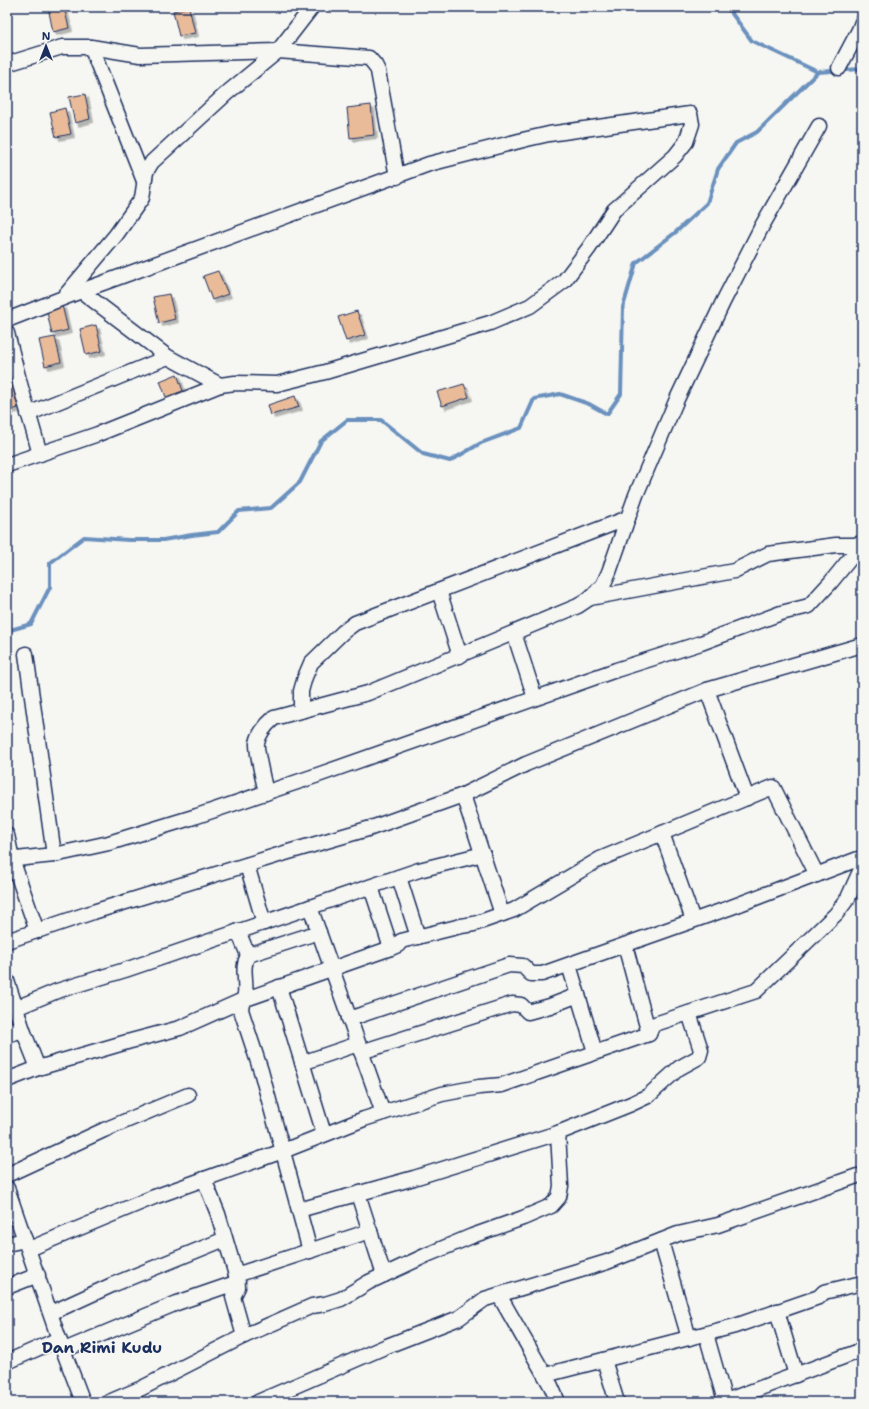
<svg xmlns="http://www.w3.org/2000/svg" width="869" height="1409" viewBox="0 0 869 1409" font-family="'Shantell Sans',sans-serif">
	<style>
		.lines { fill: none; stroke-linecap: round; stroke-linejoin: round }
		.stream { stroke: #6b91be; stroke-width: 4 }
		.building { fill: #e9bb99; stroke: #1b2f5e; filter: url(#shadow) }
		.minor-casing { stroke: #1b2f5e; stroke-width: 17 }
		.minor { stroke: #f6f6f2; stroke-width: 14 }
		.labels { text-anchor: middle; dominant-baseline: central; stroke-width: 3.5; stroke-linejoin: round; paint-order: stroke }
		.district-label { font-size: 16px; font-weight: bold; fill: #1b2f5e; stroke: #f6f6f2 }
	</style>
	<defs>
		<filter id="shadow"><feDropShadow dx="3.5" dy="3.5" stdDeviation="0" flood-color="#0004"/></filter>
	</defs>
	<rect width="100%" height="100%" fill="#f6f6f2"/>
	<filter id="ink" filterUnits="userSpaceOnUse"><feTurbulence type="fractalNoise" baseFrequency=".025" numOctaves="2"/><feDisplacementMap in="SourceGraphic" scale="8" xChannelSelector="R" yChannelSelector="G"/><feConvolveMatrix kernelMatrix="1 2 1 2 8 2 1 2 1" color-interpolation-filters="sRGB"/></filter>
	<g filter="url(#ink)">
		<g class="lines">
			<g class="stream">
				<polyline points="727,7 752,41 818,72 860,69 862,73"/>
				<polyline points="7,631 31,624 50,587 50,563 84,537 129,540 163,540 192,535 218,532 239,511 271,508 300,482 321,441 347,420 381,420 423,454 450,461 481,443 521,428 534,399 560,394 589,404 607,414 621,394 623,307 636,263 676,232 707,203 718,169 736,143 757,132 818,72"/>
			</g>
		</g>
		<g class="building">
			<polygon points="48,7 64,7 69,28 53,32"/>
			<polygon points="189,7 195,33 179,36 173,11"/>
			<polygon points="85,94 90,119 75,123 69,97"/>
			<polygon points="371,105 374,135 350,138 347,108"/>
			<polygon points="65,108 71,134 56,137 50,112"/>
			<polygon points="218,271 228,294 212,300 203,276"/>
			<polygon points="169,294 175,319 159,323 153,297"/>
			<polygon points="62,305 68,330 52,334 46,308"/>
			<polygon points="357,311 365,335 346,341 338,317"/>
			<polygon points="96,325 102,351 86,355 80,329"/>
			<polygon points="55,337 61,362 45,366 39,340"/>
			<polygon points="177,374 183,391 166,397 160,381"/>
			<polygon points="12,383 18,408 7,411 7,384"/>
			<polygon points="464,384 469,397 442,406 437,392"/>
			<polygon points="295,396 299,407 271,415 268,405"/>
		</g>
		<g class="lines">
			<defs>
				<g id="minor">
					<polyline points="91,47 144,181"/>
					<polyline points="7,64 62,47 91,47 140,55 278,51 369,58 375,65 378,71 397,177"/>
					<polyline points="839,68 859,30 862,22"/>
					<polyline points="64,297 116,235 142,198 146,172 152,162 227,93 278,51 312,7"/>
					<polyline points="7,320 81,291 429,164 527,139 549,134 690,114 692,124 686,142 675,156 614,210 589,248 564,281 530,306 490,323 325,372 277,384 235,383 220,385 168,357 81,291"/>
					<polyline points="7,333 20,384 40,454"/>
					<polyline points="28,414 168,357"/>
					<polyline points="7,465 98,434 220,385"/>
					<polyline points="439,591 460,656"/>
					<polyline points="590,598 734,571 768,554 836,545 854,545 862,543"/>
					<polyline points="514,633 535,698"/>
					<polyline points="26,654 54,855"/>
					<polyline points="707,690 747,798"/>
					<polyline points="301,711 301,691 305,677 311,663 343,632 355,623 628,518"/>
					<path d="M266,793C264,783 256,751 257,743C259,733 267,724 274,718L368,693L578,606L590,598L603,585L609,572L636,495L677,399L723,302L762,226L819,126"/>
					<polyline points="463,795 502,914"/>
					<polyline points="662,833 693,920"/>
					<polyline points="7,835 12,859 37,931"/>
					<polyline points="7,860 54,855 109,843 197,816 315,776 616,670 701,643 781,613 809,606 831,582 862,544"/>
					<polyline points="247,865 264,923"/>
					<polyline points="399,877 418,937"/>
					<polyline points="371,887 391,948"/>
					<polyline points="310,907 383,1113"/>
					<path d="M238,931L248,955C241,968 247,980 245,994C244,1000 241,1004 241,1010L261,1071L310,1251"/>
					<polyline points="7,941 93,912 285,853 371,828 463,795 526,764 707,690 862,645"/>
					<polyline points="625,945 649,1034"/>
					<polyline points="248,955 319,932"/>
					<polyline points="569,965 595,1052"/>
					<polyline points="7,981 23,1030 38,1068"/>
					<polyline points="279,987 324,1134"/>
					<polyline points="16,1008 57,991 125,970 419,870 483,854"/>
					<polyline points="7,1035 23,1030"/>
					<polyline points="361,1052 512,1004 521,1005 528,1012 550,1006 578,995"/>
					<polyline points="302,1063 358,1044"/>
					<polyline points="7,1080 38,1068 127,1042 180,1028 243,1000 391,948 398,945 401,941 461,926 474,924 514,910 600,859 773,787 817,875"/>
					<polyline points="7,1175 104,1130 188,1095"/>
					<polyline points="204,1179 218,1214 236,1275 238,1287 233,1297 244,1336"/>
					<polyline points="7,1188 59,1339 83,1402"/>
					<polyline points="358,1194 384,1275"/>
					<polyline points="299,1210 414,1178 558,1133 631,1104 648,1096 679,1068 699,1057 701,1050 689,1013"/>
					<polyline points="661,1241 689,1338"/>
					<polyline points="7,1244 25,1240"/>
					<polyline points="29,1249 154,1197 283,1151 364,1119 442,1094 479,1087 502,1085 649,1034 652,1027 655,1024 756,991 836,914 848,898 862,867 861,860 858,859 729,908 542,974 531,974 523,966 509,965 349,1019"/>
					<polyline points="236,1275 370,1231"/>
					<polyline points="7,1287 38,1275"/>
					<polyline points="499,1295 551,1386 558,1402"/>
					<polyline points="777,1311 796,1375"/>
					<polyline points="51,1313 112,1285 225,1239"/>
					<polyline points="706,1334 725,1401"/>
					<polyline points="64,1350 177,1303 238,1282"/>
					<polyline points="604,1360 617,1402"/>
					<polyline points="7,1362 59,1339"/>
					<polyline points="545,1375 735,1326 819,1297 824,1292 862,1283"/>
					<polyline points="109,1402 142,1388 244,1336 312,1306 325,1304 341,1299 369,1282 429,1254 472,1236 523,1218 551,1206 559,1197 561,1186 558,1133"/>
					<polyline points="258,1402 387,1346 459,1318 485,1299 607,1262 678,1234 718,1225 857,1176"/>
					<polyline points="723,1402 862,1350"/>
				</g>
			</defs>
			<use href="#minor" class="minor-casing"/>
			<use href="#minor" class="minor"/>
		</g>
	</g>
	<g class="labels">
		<g class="district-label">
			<text x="102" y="1347">Dan Rimi Kudu</text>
		</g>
	</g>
	<rect width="869" height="1409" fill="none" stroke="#f6f6f2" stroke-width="24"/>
	<rect x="12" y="12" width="845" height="1385" fill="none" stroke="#1b2f5e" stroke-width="1.5" filter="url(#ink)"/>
	<g transform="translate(46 46)" stroke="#f6f6f2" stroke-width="3" paint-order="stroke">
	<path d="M0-3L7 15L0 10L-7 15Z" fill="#1b2f5e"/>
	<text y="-6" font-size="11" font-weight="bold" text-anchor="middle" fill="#1b2f5e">N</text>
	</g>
</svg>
